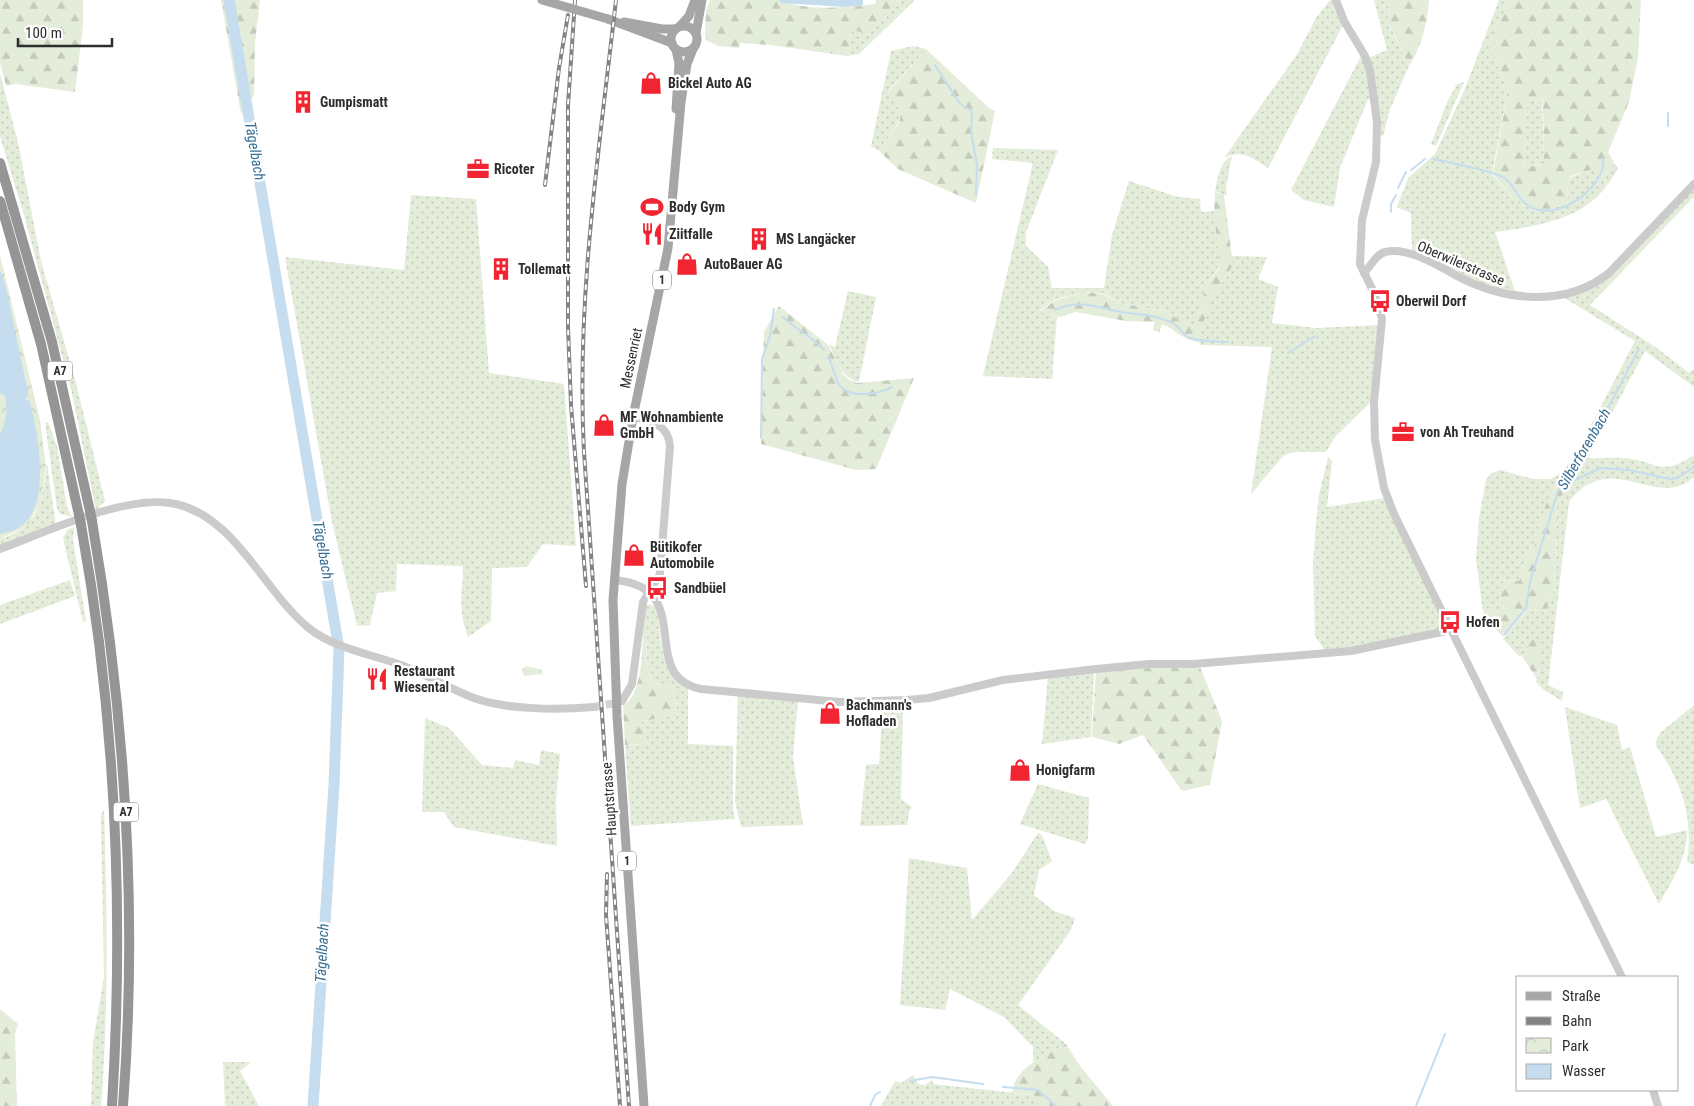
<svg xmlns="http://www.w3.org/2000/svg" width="1694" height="1106" viewBox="0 0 1694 1106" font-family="'Roboto Condensed',sans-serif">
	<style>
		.grass { fill: url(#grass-dots) }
		.forest { fill: url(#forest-firs); fill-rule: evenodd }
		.park { fill: url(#park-crowns) }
		.water { fill: #c5ddee }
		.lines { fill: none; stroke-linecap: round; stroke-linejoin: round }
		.stream { stroke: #c5ddee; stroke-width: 2 }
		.river { stroke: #c5ddee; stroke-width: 11 }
		.minor-tunnel { stroke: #d5d5d5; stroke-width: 8; stroke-dasharray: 8 4; stroke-linecap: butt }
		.minor { stroke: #cbcbcb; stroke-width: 8 }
		.major { stroke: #a6a6a6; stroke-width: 9 }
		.highway { stroke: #959595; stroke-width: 10 }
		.rail-casing { stroke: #838383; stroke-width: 4 }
		.rail { stroke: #fff; stroke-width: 2; stroke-dasharray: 5.5; stroke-linecap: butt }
		.major-bridge { stroke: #a6a6a6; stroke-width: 9 }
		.highway-bridge { stroke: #959595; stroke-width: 10 }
		.labels { text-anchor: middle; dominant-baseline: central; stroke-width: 5; stroke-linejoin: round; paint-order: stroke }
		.shield { fill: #fff; stroke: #6d6d6d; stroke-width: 1 }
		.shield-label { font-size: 12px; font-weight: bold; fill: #2e2e2e }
		.poi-label { font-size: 14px; font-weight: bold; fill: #2e2e2e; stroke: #fff; text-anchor: start }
		.street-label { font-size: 14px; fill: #2e2e2e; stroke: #fff }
		.water-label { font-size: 15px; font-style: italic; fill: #376f95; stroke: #fff }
	</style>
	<defs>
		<pattern id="grass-dots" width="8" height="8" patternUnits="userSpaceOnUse" patternTransform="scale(1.25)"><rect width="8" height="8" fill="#e4ecda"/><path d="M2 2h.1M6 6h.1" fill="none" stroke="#c4cbbb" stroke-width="1.8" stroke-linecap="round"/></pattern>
		<pattern id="forest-firs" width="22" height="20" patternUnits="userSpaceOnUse" patternTransform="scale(1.25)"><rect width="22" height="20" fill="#e4ecda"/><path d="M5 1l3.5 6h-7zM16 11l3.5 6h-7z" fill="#c4cbbb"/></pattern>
		<pattern id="park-crowns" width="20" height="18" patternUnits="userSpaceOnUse" patternTransform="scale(1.25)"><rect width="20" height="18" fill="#e4ecda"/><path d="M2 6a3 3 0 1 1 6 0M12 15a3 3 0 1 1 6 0" fill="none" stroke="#c4cbbb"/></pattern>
	</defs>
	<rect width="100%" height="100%" fill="#fff"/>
	<g class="grass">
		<polygon points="902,0 915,0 859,54 847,56 852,28 868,35"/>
		<path d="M1330,0H1333L1343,25L1268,168C1253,158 1241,149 1224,158L1296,56L1316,18Z"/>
		<polygon points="1374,0 1388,0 1389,24 1409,66 1390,109 1383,136 1380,136 1368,58 1387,50"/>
		<path d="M1499,0H1509L1489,45L1508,90L1492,174L1516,202L1540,212L1567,204L1569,178L1593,169L1601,174H1607L1615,164L1618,169C1612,178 1605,189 1597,197C1570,222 1529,227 1495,232L1516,294L1498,291L1412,252L1411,213L1397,207L1408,178L1435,154L1464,91Z"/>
		<polygon points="913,46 926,49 888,92 901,111 898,123 879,151 871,146 891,51"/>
		<polygon points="1361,56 1368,72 1371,100 1368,99 1340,168 1334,207 1304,200 1291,190"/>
		<polygon points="0,73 18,142 41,261 76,383 105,501 96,510 71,389 24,215 0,136"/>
		<polygon points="1464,82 1436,146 1431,144 1448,100 1457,84"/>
		<polygon points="1527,99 1542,99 1544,164 1523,168"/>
		<polygon points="993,148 1058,150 1026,232 1026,246 1048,267 1052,288 1104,288 1112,235 1129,181 1178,197 1200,199 1201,212 1214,211 1220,262 1217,270 1207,284 1194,328 1164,311 1123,304 1103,293 1084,292 1056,299 1039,311 1057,317 1052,379 983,376 1033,163 992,159"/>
		<path d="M1232,156L1226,187L1227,196L1215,191C1218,179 1219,162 1232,156Z"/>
		<path d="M1694,187V197L1590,305L1657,348L1689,373L1694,369V387L1645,351L1588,458C1600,459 1612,457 1624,458C1658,461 1659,478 1694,455V477C1657,512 1611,446 1569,502L1548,685L1563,692L1562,701L1544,690L1536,682L1539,672L1533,638L1526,651L1520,657L1503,639L1528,609L1545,612L1554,589L1557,504L1579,466L1574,463L1553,490L1545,507L1533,551L1527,557L1519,581L1505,580L1498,590L1504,607L1501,612L1485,608L1483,612L1476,559L1479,518L1486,480L1490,474L1500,470L1533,479H1551L1561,473L1574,458L1635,341L1566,299L1564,295L1589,289L1612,274Z"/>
		<path d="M411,195L476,199L489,373L564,384L576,546L543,544L527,567L492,568L491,621L468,637C457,607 463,595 463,566L397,564L396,591L377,593L370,625L357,626L332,522L285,257L404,270Z"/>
		<path d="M1232,256L1267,257L1258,279L1278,287L1272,323L1316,328L1380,325L1373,400L1335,437L1326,452H1293L1283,456L1251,494L1272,347L1199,345C1201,330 1204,314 1211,300C1219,285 1233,273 1232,256Z"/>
		<path d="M848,291L876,297L859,382C840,377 837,361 829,344L835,347Z"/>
		<polygon points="48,422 57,446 67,507 72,517 60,514 57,508 45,423"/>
		<polygon points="1328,457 1332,461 1327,507 1385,498 1448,629 1351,648 1325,650 1315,636 1313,563 1316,523 1319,495"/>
		<path d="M47,464L56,526L0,546V539C40,527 42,501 47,464Z"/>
		<polygon points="74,527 73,540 86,621 83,622 63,538 67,530"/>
		<polygon points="70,580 75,596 0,624 0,605"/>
		<path d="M647,605H652L657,608C661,638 660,672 688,688V744L733,746V809L735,819L631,826L625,745L643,744L642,722L677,713L673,688L651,681L647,663L646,618L644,615Z"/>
		<polygon points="1094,672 1091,737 1042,744 1048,677"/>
		<polygon points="738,695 798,701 793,757 803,825 741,827 735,801"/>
		<polygon points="903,703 901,799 912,807 909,811 907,825 860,826 866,765 879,764 883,704"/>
		<path d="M1694,705V865L1687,862C1694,816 1681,781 1655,744L1660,733Z"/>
		<path d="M1565,707L1617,725L1622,750L1630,747L1656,837L1687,830C1687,859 1673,879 1659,904L1606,799L1580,808Z"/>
		<polygon points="425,718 449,728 482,765 513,768 515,760 539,765 541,750 560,754 556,799 557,846 454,827 444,812 422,812"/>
		<polygon points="1038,784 1089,798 1088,839 1085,844 1020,824"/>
		<path d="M104,809C107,908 109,1007 101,1106H91L93,1042L104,977L101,815Z"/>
		<polygon points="1038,833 1042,835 1052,861 1039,870 1034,895 1054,911 1075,918 1071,930 1018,1005 1066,1044 1033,1062 1033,1047 1004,1017 950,989 945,1010 900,1005 909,858 967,868 972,920 1011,874"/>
		<polygon points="223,1062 251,1062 240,1071 259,1106 225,1106"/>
		<polygon points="913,1075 918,1084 925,1085 932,1080 933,1084 1035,1095 1043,1106 881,1106 895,1081 901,1083"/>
	</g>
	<g class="forest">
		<polygon points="0,0 83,0 83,25 75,92 16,84 6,86 0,63"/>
		<polygon points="221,0 260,0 255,43 254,95 241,114"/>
		<path d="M710,0H782C805,12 849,7 875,4L876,0H902L868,35L852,29L847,56L771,45L740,43L739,48L718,46L705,39L706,11Z"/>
		<path d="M1388,0H1429C1427,25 1422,45 1409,66L1389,23Z"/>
		<path d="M1509,0H1641L1638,58L1629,102L1608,152L1615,165L1607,174H1601L1593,169L1569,177L1567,204L1540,212L1516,202L1493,174L1508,90L1489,45ZM1528,99H1543L1544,164L1523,168Z"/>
		<polygon points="926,49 989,108 995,111 976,203 898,169 879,151 899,123 901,111 888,93"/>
		<path d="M1215,192L1224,195L1233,265L1211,301L1202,326L1200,342C1179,339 1179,331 1162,324L1159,332L1153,330L1155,322L1126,321L1076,312L1059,317L1039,312L1056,300L1084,292L1103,294L1123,304L1164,311L1194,328L1207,284L1218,270L1220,262L1214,216Z"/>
		<polygon points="779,306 828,345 843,374 849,380 858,383 914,378 876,469 856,470 761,444 764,332"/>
		<polygon points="1574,463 1579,466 1557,504 1554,590 1545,612 1528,609 1504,637 1482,618 1485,608 1501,612 1504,607 1498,590 1505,580 1519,581 1527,557 1533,551 1545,507 1553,490"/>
		<path d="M644,615L646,618L647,663L651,681L673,688L677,713L642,722L644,744L625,745L623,706C645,693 642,639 644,615Z"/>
		<polygon points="1533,638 1538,640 1540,659 1537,679 1522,656"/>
		<polygon points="1149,664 1200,667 1222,721 1210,785 1182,791 1143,735 1119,744 1092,737 1096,669"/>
		<polygon points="0,1009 18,1024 15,1034 17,1106 0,1106"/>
		<path d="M1066,1044L1080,1066L1113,1106H1043L1034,1095L1012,1092C1017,1065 1045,1056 1066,1044Z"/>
	</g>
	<g class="park">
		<polygon points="0,255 40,420 46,467 41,501 27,526 0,539"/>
		<polygon points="526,666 542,670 543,674 524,676 522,669"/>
	</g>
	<g class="water">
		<polygon points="779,0 863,0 863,5 846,7 781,3"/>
		<path d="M0,270L6,287L27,388L28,397L25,398L26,400H29C38,430 53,509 18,528C13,531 6,532 0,534V435C6,422 8,410 5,396L0,393Z"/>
	</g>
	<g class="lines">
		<g class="stream">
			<polyline points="935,65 960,104 972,111 971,132 977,165 976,194"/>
			<polyline points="1668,126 1668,113"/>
			<path d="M1433,159C1437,161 1440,160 1444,161C1455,164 1496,172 1503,177C1518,186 1517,206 1539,210C1564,216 1607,185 1603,158"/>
			<polyline points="1411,170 1425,159"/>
			<polyline points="1398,188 1406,172"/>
			<polyline points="1391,212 1391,204 1396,195"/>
			<path d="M1055,310C1078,299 1097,307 1121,312C1140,315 1156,315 1173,323C1180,327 1183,336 1190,338C1201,342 1217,341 1228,342"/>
			<path d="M783,317C796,329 812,337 824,350"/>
			<polyline points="1288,353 1315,336"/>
			<path d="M829,357C831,363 836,381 840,386C851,399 879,394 892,387"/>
			<polyline points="761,438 762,359 770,336 774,309"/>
			<polyline points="1565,485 1600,468 1629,470 1670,479 1677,478 1694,467"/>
			<polyline points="1505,634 1526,608 1530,582 1558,491 1578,465 1639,349"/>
			<polyline points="910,1081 932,1077 983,1084"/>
			<polyline points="1003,1087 1038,1090 1056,1106"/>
			<polyline points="870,1106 875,1095 880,1092"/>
			<polyline points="1416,1106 1445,1034"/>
		</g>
		<polyline class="river" points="229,0 339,649 334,785 313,1106"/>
		<polyline class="minor-tunnel" points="594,707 620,702"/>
		<g class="minor">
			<polyline points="1336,0 1344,21 1365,56 1370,71 1377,122 1376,162 1362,220 1360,264 1375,295 1382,319 1374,402 1375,440 1384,488 1394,514 1622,977"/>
			<path d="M1364,273C1370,267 1376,254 1385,252C1407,246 1439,266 1457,276C1504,301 1565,308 1609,273L1694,184"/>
			<path d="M0,549C46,532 122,496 170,503C234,512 264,593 310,629C334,648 370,654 398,664C424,673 448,688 474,698C507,710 558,710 594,707"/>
			<path d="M614,580C699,587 635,675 701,689L840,702L907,700L929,698L1003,680L1096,669L1149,664H1193L1351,651L1451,630"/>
			<path d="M622,701L632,684L643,602L660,574L670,446C668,424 651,421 633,417"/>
			<polyline points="1653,1090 1658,1106"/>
		</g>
		<g class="major">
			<polyline points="608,19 672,43"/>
			<polyline points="624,22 662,29 675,29"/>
			<circle cx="684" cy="39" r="13"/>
			<polyline points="680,26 689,16 695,0"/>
			<polyline points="696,33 702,0"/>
			<polyline points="676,109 679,63 676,50"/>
			<polyline points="644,1106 617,716 613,600 622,484 633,417 668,248 681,102 687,64 693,49"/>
		</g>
		<g class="highway">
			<polyline points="0,163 52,342 90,511"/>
			<polyline points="0,201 41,344 79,515"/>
			<path d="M92,521C125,714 138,910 123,1106"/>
			<path d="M81,525C116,717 124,911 112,1106"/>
		</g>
		<defs>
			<g id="rail">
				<polyline points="575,0 568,105 568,327 571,405 586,586"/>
				<path d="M616,0C599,151 576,300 584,452L629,1106"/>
				<polyline points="545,185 559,68 568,15"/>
				<polyline points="607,874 606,915 620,1106"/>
			</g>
		</defs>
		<use href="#rail" class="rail-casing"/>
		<use href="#rail" class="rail"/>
		<polyline class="major-bridge" points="542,0 608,19"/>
		<g class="highway-bridge">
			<polyline points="90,511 92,521"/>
			<polyline points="79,515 81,525"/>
		</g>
	</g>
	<defs>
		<symbol id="shop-bare" viewBox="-9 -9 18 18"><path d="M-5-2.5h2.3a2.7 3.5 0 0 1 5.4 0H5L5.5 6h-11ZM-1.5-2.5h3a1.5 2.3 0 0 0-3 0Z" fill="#f02531" stroke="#fff" stroke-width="2.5" paint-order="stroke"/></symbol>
		<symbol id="building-bare" viewBox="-9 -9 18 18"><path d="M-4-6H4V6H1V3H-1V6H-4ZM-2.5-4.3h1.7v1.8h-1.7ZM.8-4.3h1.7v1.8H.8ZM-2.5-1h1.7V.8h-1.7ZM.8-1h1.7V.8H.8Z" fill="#f02531" stroke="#fff" stroke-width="2.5" paint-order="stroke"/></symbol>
		<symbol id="office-bare" viewBox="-9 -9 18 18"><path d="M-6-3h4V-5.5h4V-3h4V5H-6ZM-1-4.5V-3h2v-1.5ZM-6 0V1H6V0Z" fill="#f02531" stroke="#fff" stroke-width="2.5" paint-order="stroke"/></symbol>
		<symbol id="stadium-bare" viewBox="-9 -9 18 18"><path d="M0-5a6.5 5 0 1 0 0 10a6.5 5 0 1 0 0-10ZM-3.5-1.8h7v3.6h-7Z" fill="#f02531" stroke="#fff" stroke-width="2.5" paint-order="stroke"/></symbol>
		<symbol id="restaurant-bare" viewBox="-9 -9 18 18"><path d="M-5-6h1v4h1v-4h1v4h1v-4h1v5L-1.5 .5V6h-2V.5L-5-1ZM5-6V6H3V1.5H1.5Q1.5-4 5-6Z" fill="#f02531" stroke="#fff" stroke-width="2.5" paint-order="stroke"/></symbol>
		<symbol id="bus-bare" viewBox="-9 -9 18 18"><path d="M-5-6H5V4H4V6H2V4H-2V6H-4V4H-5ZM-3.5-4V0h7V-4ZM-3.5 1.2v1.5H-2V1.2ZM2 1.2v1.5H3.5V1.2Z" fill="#f02531" stroke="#fff" stroke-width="2.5" paint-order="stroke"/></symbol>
	</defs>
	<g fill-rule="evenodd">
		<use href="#shop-bare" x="635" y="67" width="32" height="32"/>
		<use href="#building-bare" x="287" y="86" width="32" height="32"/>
		<use href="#office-bare" x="462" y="153" width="32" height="32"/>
		<use href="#stadium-bare" x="636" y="191" width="32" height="32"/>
		<use href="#restaurant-bare" x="636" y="218" width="32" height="32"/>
		<use href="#building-bare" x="743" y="223" width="32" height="32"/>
		<use href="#shop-bare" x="671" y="248" width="32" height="32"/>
		<use href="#building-bare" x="485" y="253" width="32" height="32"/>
		<use href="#bus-bare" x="1364" y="285" width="32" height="32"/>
		<use href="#shop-bare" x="588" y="409" width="32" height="32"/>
		<use href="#office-bare" x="1387" y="416" width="32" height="32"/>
		<use href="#shop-bare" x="618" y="539" width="32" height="32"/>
		<use href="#bus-bare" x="641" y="572" width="32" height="32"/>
		<use href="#bus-bare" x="1434" y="606" width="32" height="32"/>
		<use href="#restaurant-bare" x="361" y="663" width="32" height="32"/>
		<use href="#shop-bare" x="814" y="697" width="32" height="32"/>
		<use href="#shop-bare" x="1004" y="754" width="32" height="32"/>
	</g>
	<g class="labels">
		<g class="shield">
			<rect x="653" y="270.5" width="18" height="19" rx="4"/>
			<rect x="47.5" y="361.5" width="25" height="19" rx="4"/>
			<rect x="113.5" y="802.5" width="25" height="19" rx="4"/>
			<rect x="618" y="851.5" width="18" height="19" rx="4"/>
		</g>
		<g class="shield-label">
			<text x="662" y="280">1</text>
			<text x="60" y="371">A7</text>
			<text x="126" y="812">A7</text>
			<text x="627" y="861">1</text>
		</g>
		<g class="poi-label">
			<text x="668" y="83">Bickel Auto AG</text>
			<text x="320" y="102">Gumpismatt</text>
			<text x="494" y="169">Ricoter</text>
			<text x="669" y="207">Body Gym</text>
			<text x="669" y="234">Ziitfalle</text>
			<text x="776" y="239">MS Langäcker</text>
			<text x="704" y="264">AutoBauer AG</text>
			<text x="518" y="269">Tollematt</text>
			<text x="1396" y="301">Oberwil Dorf</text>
			<text x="620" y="417">MF Wohnambiente<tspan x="620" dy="16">GmbH</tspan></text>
			<text x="1420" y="432">von Ah Treuhand</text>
			<text x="650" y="547">Bütikofer<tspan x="650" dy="16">Automobile</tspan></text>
			<text x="674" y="588">Sandbüel</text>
			<text x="1466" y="622">Hofen</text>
			<text x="394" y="671">Restaurant<tspan x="394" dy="16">Wiesental</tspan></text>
			<text x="846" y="705">Bachmann's<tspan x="846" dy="16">Hofladen</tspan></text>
			<text x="1036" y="770">Honigfarm</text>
		</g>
		<g class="street-label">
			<text transform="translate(1461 263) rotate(23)">Oberwilerstrasse</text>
			<text transform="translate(631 358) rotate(-78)">Messenriet</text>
			<text transform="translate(609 799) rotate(-94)">Hauptstrasse</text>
		</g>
		<g class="water-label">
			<text transform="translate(255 151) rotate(80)">Tägelbach</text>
			<text transform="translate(1584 449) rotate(-60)">Silberforenbach</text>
			<text transform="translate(323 550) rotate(80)">Tägelbach</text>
			<text transform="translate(322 953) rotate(-87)">Tägelbach</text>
		</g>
	</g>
	<rect x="1516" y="976" width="162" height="115" fill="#ffffff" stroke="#ababab"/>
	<rect x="1526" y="992" width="25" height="8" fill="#a6a6a6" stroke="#ababab"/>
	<text x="1562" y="1001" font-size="15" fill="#2e2e2e">Straße</text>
	<rect x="1526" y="1017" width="25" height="8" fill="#838383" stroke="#ababab"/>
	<text x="1562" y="1026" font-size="15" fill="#2e2e2e">Bahn</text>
	<rect x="1526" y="1038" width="25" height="15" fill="url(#park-crowns)" stroke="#ababab"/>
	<text x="1562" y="1051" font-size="15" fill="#2e2e2e">Park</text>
	<rect x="1526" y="1064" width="25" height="15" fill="#c5ddee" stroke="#ababab"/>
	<text x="1562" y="1076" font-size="15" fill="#2e2e2e">Wasser</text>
	<path d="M18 38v8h94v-8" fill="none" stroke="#2e2e2e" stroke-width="2.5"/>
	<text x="25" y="38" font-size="15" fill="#2e2e2e" stroke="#ffffff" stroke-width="4" paint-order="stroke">100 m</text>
</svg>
